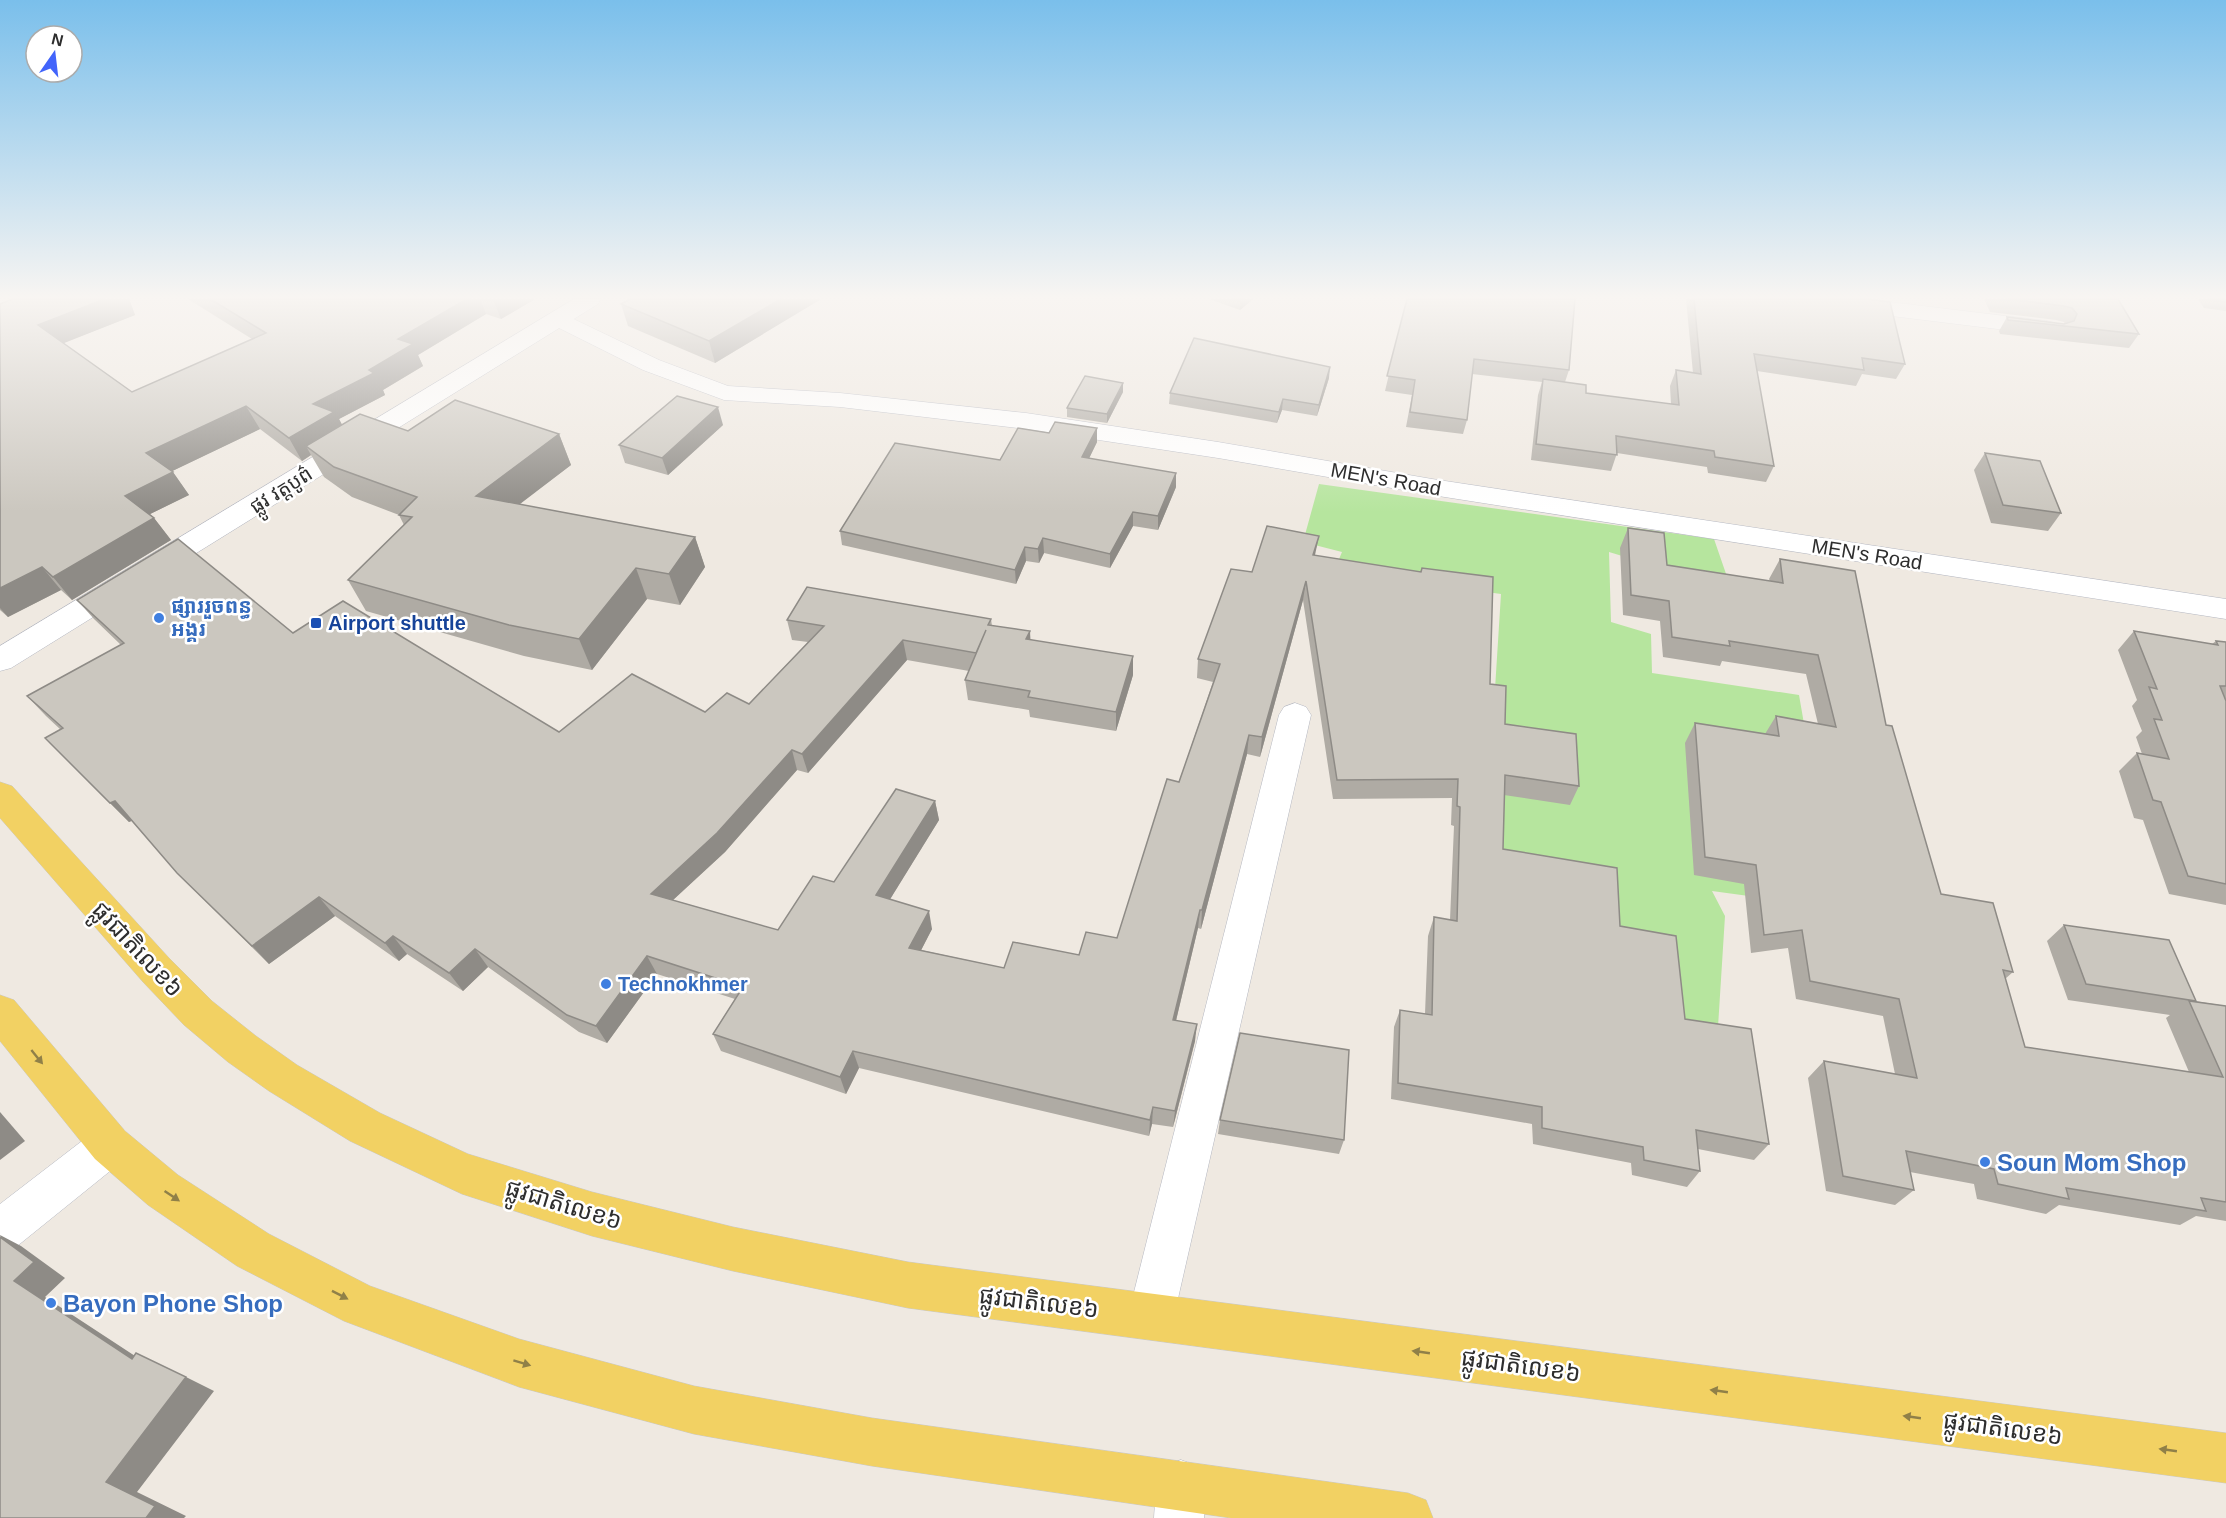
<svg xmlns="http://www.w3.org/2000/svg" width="2226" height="1518" viewBox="0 0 2226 1518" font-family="Arial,'Noto Sans Khmer',sans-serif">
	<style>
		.green { fill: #b6e59e }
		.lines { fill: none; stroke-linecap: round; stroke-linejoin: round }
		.minor-casing { stroke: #b4b7c1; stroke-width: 1 }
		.tertiary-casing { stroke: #b4b7c1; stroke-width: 1 }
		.primary-casing { stroke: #c9c9c9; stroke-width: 1 }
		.minor { fill: #fff; fill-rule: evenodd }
		.tertiary { fill: #fff; fill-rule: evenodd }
		.primary { fill: #f2d163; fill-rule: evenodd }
		.wall { fill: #afaba4 }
		.shaded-wall { fill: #8e8b86 }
		.building { fill: #cbc7bf; stroke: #8e8b86; stroke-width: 1.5 }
		.oneway { fill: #908048 }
		.shop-dot { fill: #3f7fe0; stroke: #fff; stroke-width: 2 }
		.transit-dot { fill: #1a4fb4; stroke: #fff; stroke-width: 2 }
		.labels { text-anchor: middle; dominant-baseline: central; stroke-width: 5; stroke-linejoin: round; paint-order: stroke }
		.street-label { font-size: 20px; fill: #2e2e2e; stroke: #fff }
		.shop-label { font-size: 20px; font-weight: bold; fill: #366cbe; stroke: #fff; text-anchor: start }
		.transit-label { font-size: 20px; font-weight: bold; fill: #164399; stroke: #fff; text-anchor: start }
		.near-street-label { font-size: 24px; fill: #2e2e2e; stroke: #fff }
		.near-shop-label { font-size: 24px; font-weight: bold; fill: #366cbe; stroke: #fff; text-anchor: start }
	</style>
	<rect width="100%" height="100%" fill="#efe9e1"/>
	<polygon class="green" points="1319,484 1714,539 1734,597 1692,577 1609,552 1611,622 1651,634 1652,673 1799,695 1836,908 1712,891 1725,916 1718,1027 1513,994 1502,857 1495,689 1501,594 1334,571 1342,552 1303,542"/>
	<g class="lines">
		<defs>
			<g id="minor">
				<polygon points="1799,299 1865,299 2047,321 2055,323 2058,328 2055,333 2047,335 1810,306 1802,304"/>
				<polygon points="559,312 659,360 728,386 840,393 1026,413 1218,442 1432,479 2226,599 2226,619 1432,495 1218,458 1026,429 840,407 724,400 643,370 551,324 548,319 551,314"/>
				<polygon points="1295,703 1306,707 1311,715 1174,1316 1167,1332 1151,1339 1135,1332 1128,1316 1279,715 1284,707"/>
				<polygon points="110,1125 125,1131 131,1145 125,1159 16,1247 0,1253 0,1204 95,1131"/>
				<polygon points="1181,1460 1199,1467 1206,1485 1204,1518 1154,1518 1156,1485 1163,1467"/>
			</g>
			<polygon id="tertiary" points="574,299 601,299 598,304 11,668 0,671 0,646"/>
			<g id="primary">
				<polygon points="0,782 12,786 169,958 212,1001 256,1036 297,1065 380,1113 468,1154 592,1192 733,1227 908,1262 2226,1433 2226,1483 908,1308 733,1271 592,1236 462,1194 350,1141 269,1091 228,1062 184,1025 143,982 0,818"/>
				<polygon points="0,995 14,1000 125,1131 178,1175 269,1234 370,1286 519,1339 694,1386 872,1418 1408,1493 1426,1500 1433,1518 1231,1518 872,1466 694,1434 519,1387 344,1321 237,1266 148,1205 95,1159 0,1041"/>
			</g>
		</defs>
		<use href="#minor" class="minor-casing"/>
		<use href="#tertiary" class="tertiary-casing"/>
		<use href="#primary" class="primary-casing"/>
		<use href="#minor" class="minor"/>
		<use href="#tertiary" class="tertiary"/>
		<use href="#primary" class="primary"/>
	</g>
	<g class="wall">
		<polygon points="12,299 129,299 135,315 63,343 132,392 252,339 188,299 535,299 501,319 486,314 418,355 423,366 383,390 385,395 339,419 342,425 408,431 559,434 571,465 519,504 695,537 705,567 680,605 647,599 592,670 524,656 366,611 348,580 404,525 399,515 352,497 324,477 311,455 302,461 260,429 172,471 189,495 150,514 154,518 171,540 72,600 61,590 8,617 0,610 0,304"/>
		<polygon points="821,299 715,363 628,326 621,304"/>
		<polygon points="1209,299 1253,299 1240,310"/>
		<polygon points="1407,299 1569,370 1565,382 1586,393 1671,404 1670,386 1676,370 1693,373 1686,299 1867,299 1905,364 1896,379 1862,374 1856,386 1757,371 1774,466 1766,482 1708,473 1707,467 1617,453 1611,471 1531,460 1538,395 1542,382 1472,374 1467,420 1463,434 1406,427 1412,395 1385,391"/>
		<polygon points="1984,299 2118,299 2139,334 2129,348 2000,334 1999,331 2007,317 2065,324 2064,322 2056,320 1990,312"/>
		<polygon points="2198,299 2226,299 2226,311 2204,308"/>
		<polygon points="1329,378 1317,416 1282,410 1277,423 1169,404 1170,393"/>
		<polygon points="1123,392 1107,423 1067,417 1067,408"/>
		<polygon points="723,425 668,475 625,463 619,445"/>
		<polygon points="1097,428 1097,442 1089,458 1176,487 1158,530 1133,526 1110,568 1044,553 1039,563 1026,561 1016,584 842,545 840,531 1000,460 1049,433"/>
		<polygon points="1985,453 2061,513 2048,531 1991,523 1974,470"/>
		<polygon points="1628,528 1667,565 1770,581 1769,579 1780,559 1886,725 1941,894 2013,972 2005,979 2025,1047 2189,1072 2166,1018 2170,1015 2068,1000 2047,941 2064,925 2196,1001 2195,1001 2226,1006 2226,1221 2196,1216 2180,1225 2059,1205 2046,1214 1977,1199 1974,1184 1910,1172 1914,1190 1895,1205 1826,1191 1808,1078 1824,1061 1895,1074 1883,1016 1796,999 1788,948 1751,953 1744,884 1694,875 1685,743 1695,723 1765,734 1776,716 1818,724 1806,674 1722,661 1720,666 1663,657 1660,621 1623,615 1620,548"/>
		<polygon points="1315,556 1420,572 1422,568 1490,684 1505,724 1579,786 1570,805 1504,795 1503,849 1620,926 1685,1019 1769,1144 1754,1160 1698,1149 1700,1171 1687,1187 1632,1175 1631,1163 1533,1144 1532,1124 1391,1099 1394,1027 1400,1010 1425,1014 1428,936 1434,917 1450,920 1454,826 1451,825 1452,798 1333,799 1303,600 1260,757 1247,754 1201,929 1198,928 1176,1021 1195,1041 1173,1127 1152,1124 1149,1136 859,1068 846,1094 721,1051 713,1034 735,999 657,974 607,1043 579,1032 488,967 463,991 407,954 399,961 335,916 269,964 177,873 132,821 129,822 45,738 61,730 46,716 27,696 121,645 94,619 77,600 293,633 559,732 705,712 749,704 808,642 792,640 787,620 991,619 992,626 1133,675 1116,731 1030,717 1029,710 968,700 965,680 969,671 907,660 808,773 797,770 725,852 673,900 778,930 834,882 935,801 939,820 890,899 932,929 921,950 1004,968 1079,955 1117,938 1179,782 1213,682 1197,678 1198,659 1252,572"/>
		<polygon points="2134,631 2212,644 2216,641 2226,642 2226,905 2169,894 2143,820 2134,818 2119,771 2137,753 2142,754 2136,737 2142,731 2132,706 2137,700 2118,650"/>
		<polygon points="1220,1120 1344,1140 1339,1154 1218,1134"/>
	</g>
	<g class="shaded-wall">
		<polygon points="105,299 129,299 135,315 54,347 38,325"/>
		<polygon points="467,299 480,299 486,314 418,355 423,366 383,390 385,395 339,419 347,434 306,446 311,455 302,461 289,438 313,404 369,370 398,339"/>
		<polygon points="493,299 535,299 501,319"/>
		<polygon points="781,299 821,299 715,363 709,341"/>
		<polygon points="1244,299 1253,299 1240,310 1241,301"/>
		<polygon points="1330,367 1329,378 1317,416 1319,405"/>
		<polygon points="1123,383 1123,392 1107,423 1107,414"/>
		<polygon points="1283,399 1282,410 1277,423 1279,412"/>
		<polygon points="246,406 260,429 162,476 146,453"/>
		<polygon points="718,407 723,425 668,475 662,458"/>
		<polygon points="1097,428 1097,442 1083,471 1082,457"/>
		<polygon points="559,434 571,465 490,527 476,496"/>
		<polygon points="173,472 189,495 142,518 125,496"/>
		<polygon points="1176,473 1176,487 1158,530 1158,516"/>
		<polygon points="1133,512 1133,526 1110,568 1110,554"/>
		<polygon points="154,518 171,540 72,600 53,577"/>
		<polygon points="1319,536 1315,555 1310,575 1313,555"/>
		<polygon points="695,537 705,567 680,605 669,574"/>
		<polygon points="1043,538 1044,553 1039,563 1038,549"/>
		<polygon points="1025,547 1026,561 1016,584 1015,570"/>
		<polygon points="42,567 61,590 8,617 0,608 0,588"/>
		<polygon points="636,568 647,599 592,670 579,639"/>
		<polygon points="1306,581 1303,600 1260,757 1262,737"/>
		<polygon points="1030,631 1031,651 1026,639"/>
		<polygon points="903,640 907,660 808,773 802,754"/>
		<polygon points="1133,656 1133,675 1116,731 1116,712"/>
		<polygon points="1249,735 1247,754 1201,929 1202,910"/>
		<polygon points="792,750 797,770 725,852 660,912 651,894"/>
		<polygon points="115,801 133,820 129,822 110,803"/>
		<polygon points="935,801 939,820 881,914 876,895"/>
		<polygon points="319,897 335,916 269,964 252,946"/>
		<polygon points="1200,910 1198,928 1172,1037 1173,1020"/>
		<polygon points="929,911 932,929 913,966 909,948"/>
		<polygon points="393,936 407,954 399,961 385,943"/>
		<polygon points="475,949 488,967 463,991 449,973"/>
		<polygon points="647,956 657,974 607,1043 596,1026"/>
		<polygon points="1197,1024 1195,1041 1173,1127 1175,1111"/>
		<polygon points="853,1051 859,1068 846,1094 840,1077"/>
		<polygon points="1153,1107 1152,1124 1149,1136 1150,1120"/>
		<polygon points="0,1112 25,1141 0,1160"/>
		<polygon points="0,1235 21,1246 65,1278 45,1297 161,1373 132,1359 14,1281"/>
		<polygon points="186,1377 214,1391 137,1492 186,1516 184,1518 146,1518 106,1482"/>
	</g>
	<g class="building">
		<polygon points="12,299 105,299 38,325 132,392 266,333 210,299 467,299 398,339 413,344 369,370 374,373 313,404 334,412 289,438 246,406 146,453 173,472 125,496 154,518 53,577 42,567 0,588 0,304"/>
		<polygon points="630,299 781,299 709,341 621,304"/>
		<polygon points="1234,299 1244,299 1241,301"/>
		<polygon points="1407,299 1575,299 1569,370 1474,359 1467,420 1410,412 1415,380 1387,376"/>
		<polygon points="1694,299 1867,299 1890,302 1905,364 1862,358 1864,370 1754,354 1774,466 1715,457 1714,451 1616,436 1617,455 1536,444 1543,379 1586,385 1586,393 1679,405 1676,370 1701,374"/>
		<polygon points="2008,299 2118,299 2139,334 2008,320 2007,317 2064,324 2074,321 2077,314 2072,308 2064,306"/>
		<polygon points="2209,299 2226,299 2226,302 2210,300"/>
		<polygon points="1194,338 1330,367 1319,405 1283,399 1279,412 1170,393"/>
		<polygon points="1085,376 1123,383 1107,414 1067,408"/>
		<polygon points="677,396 718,407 662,458 619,445"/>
		<polygon points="455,400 559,434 476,496 695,537 669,574 636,568 579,639 509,625 348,580 412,517 399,515 417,497 334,467 306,446 360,414 408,431"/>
		<polygon points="1055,422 1097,428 1082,457 1176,473 1158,516 1133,512 1110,554 1043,538 1038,549 1025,547 1015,570 840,531 895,443 1000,460 1018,428 1049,433"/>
		<polygon points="1985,453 2040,461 2061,513 2003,505"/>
		<polygon points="1267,526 1319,536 1313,555 1421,572 1422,568 1493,577 1490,684 1506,686 1505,724 1576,734 1579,786 1505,775 1503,849 1617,868 1620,926 1676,936 1685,1019 1751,1029 1769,1144 1696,1130 1700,1171 1644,1160 1643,1147 1542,1128 1542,1107 1398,1083 1400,1010 1432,1015 1434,917 1457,921 1460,807 1457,806 1458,779 1337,780 1306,581 1262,737 1249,735 1202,910 1200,910 1173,1020 1197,1024 1175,1111 1153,1107 1150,1120 853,1051 840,1077 713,1034 743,987 647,956 596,1026 567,1015 475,949 449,973 393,936 385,943 319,897 252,946 177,873 115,801 110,803 45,738 63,728 27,696 124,643 77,600 178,539 293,633 343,601 559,732 632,674 705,712 727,693 749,704 824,626 787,620 807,587 991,619 988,625 1030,631 1026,639 1133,656 1116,712 1028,697 1030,691 965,680 986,630 976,653 903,640 802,754 792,750 717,833 651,894 778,930 813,876 834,882 896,789 935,801 876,895 929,911 909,948 1004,968 1013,942 1079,955 1086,932 1117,938 1167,779 1179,782 1220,664 1198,659 1231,569 1252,572"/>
		<polygon points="1628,528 1664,533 1667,565 1783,583 1780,559 1855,571 1886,725 1892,726 1941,894 1993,903 2013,972 2003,970 2025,1047 2223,1077 2189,1001 2226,1006 2226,1202 2201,1198 2206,1211 2066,1188 2069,1199 1998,1184 1994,1169 1906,1151 1914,1190 1843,1176 1824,1061 1917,1078 1899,999 1810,981 1802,930 1764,935 1756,865 1705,857 1695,723 1779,736 1776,716 1836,727 1818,655 1729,641 1730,646 1672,637 1669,601 1631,595"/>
		<polygon points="2134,631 2218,645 2216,641 2226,642 2226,686 2220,686 2226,701 2226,884 2188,876 2161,802 2153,800 2137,753 2169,759 2154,719 2162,720 2149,687 2157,689"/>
		<polygon points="2064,925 2169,940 2196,1001 2086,984"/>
		<polygon points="1240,1033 1349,1050 1344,1140 1220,1120"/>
		<polygon points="0,1237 34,1262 14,1281 132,1359 136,1353 186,1377 106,1482 155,1506 146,1518 0,1518"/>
	</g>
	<defs><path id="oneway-solid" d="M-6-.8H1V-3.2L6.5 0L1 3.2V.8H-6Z" transform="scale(1.5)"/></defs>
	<g class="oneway">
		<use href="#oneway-solid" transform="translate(37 1057) rotate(51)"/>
		<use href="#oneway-solid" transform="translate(172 1196) rotate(34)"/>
		<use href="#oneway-solid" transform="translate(340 1295) rotate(27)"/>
		<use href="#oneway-solid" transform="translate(1421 1352) rotate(-172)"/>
		<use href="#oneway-solid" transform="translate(522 1363) rotate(17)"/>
		<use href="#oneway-solid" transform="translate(1719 1391) rotate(-172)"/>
		<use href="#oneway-solid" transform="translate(1912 1417) rotate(-172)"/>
		<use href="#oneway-solid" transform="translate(2168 1450) rotate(-172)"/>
	</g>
	<linearGradient id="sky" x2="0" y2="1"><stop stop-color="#7abfeb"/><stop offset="0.58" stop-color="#f8f5f2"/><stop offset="1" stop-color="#f8f5f2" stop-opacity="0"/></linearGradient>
	<rect width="2226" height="512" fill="url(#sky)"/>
	<g class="shop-dot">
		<circle cx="159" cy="618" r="6"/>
		<circle cx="606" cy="984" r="6"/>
		<circle cx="1985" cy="1162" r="6"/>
		<circle cx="51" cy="1303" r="6"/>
	</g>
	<rect class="transit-dot" x="310" y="617" width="12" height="12" rx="3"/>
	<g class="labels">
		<g class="street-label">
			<text transform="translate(1386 479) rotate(10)">MEN's Road</text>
			<text transform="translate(281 490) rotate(-32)">ផ្លូវ វត្តបូព៌</text>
			<text transform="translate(1867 554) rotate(9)">MEN's Road</text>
		</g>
		<g class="shop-label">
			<text x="171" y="606">ផ្សាររួចពន្ធ<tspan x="171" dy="23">អង្គរ</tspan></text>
			<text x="618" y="984">Technokhmer</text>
		</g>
		<g class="transit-label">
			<text x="328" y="623">Airport shuttle</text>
		</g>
		<g class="near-street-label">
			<text transform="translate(138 949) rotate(47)">ផ្លូវជាតិលេខ៦</text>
			<text transform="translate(564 1204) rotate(17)">ផ្លូវជាតិលេខ៦</text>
			<text transform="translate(1039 1302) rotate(7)">ផ្លូវជាតិលេខ៦</text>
			<text transform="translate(1521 1365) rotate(8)">ផ្លូវជាតិលេខ៦</text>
			<text transform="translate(2003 1428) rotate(8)">ផ្លូវជាតិលេខ៦</text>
		</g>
		<g class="near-shop-label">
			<text x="1997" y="1162">Soun Mom Shop</text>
			<text x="63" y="1303">Bayon Phone Shop</text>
		</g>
	</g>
	<g transform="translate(54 54) rotate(14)"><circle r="28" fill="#ffffff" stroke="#ababab" stroke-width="1.5"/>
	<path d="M0-4.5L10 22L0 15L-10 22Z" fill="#4264fb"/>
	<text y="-9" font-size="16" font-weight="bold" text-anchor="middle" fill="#2e2e2e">N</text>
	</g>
</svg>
